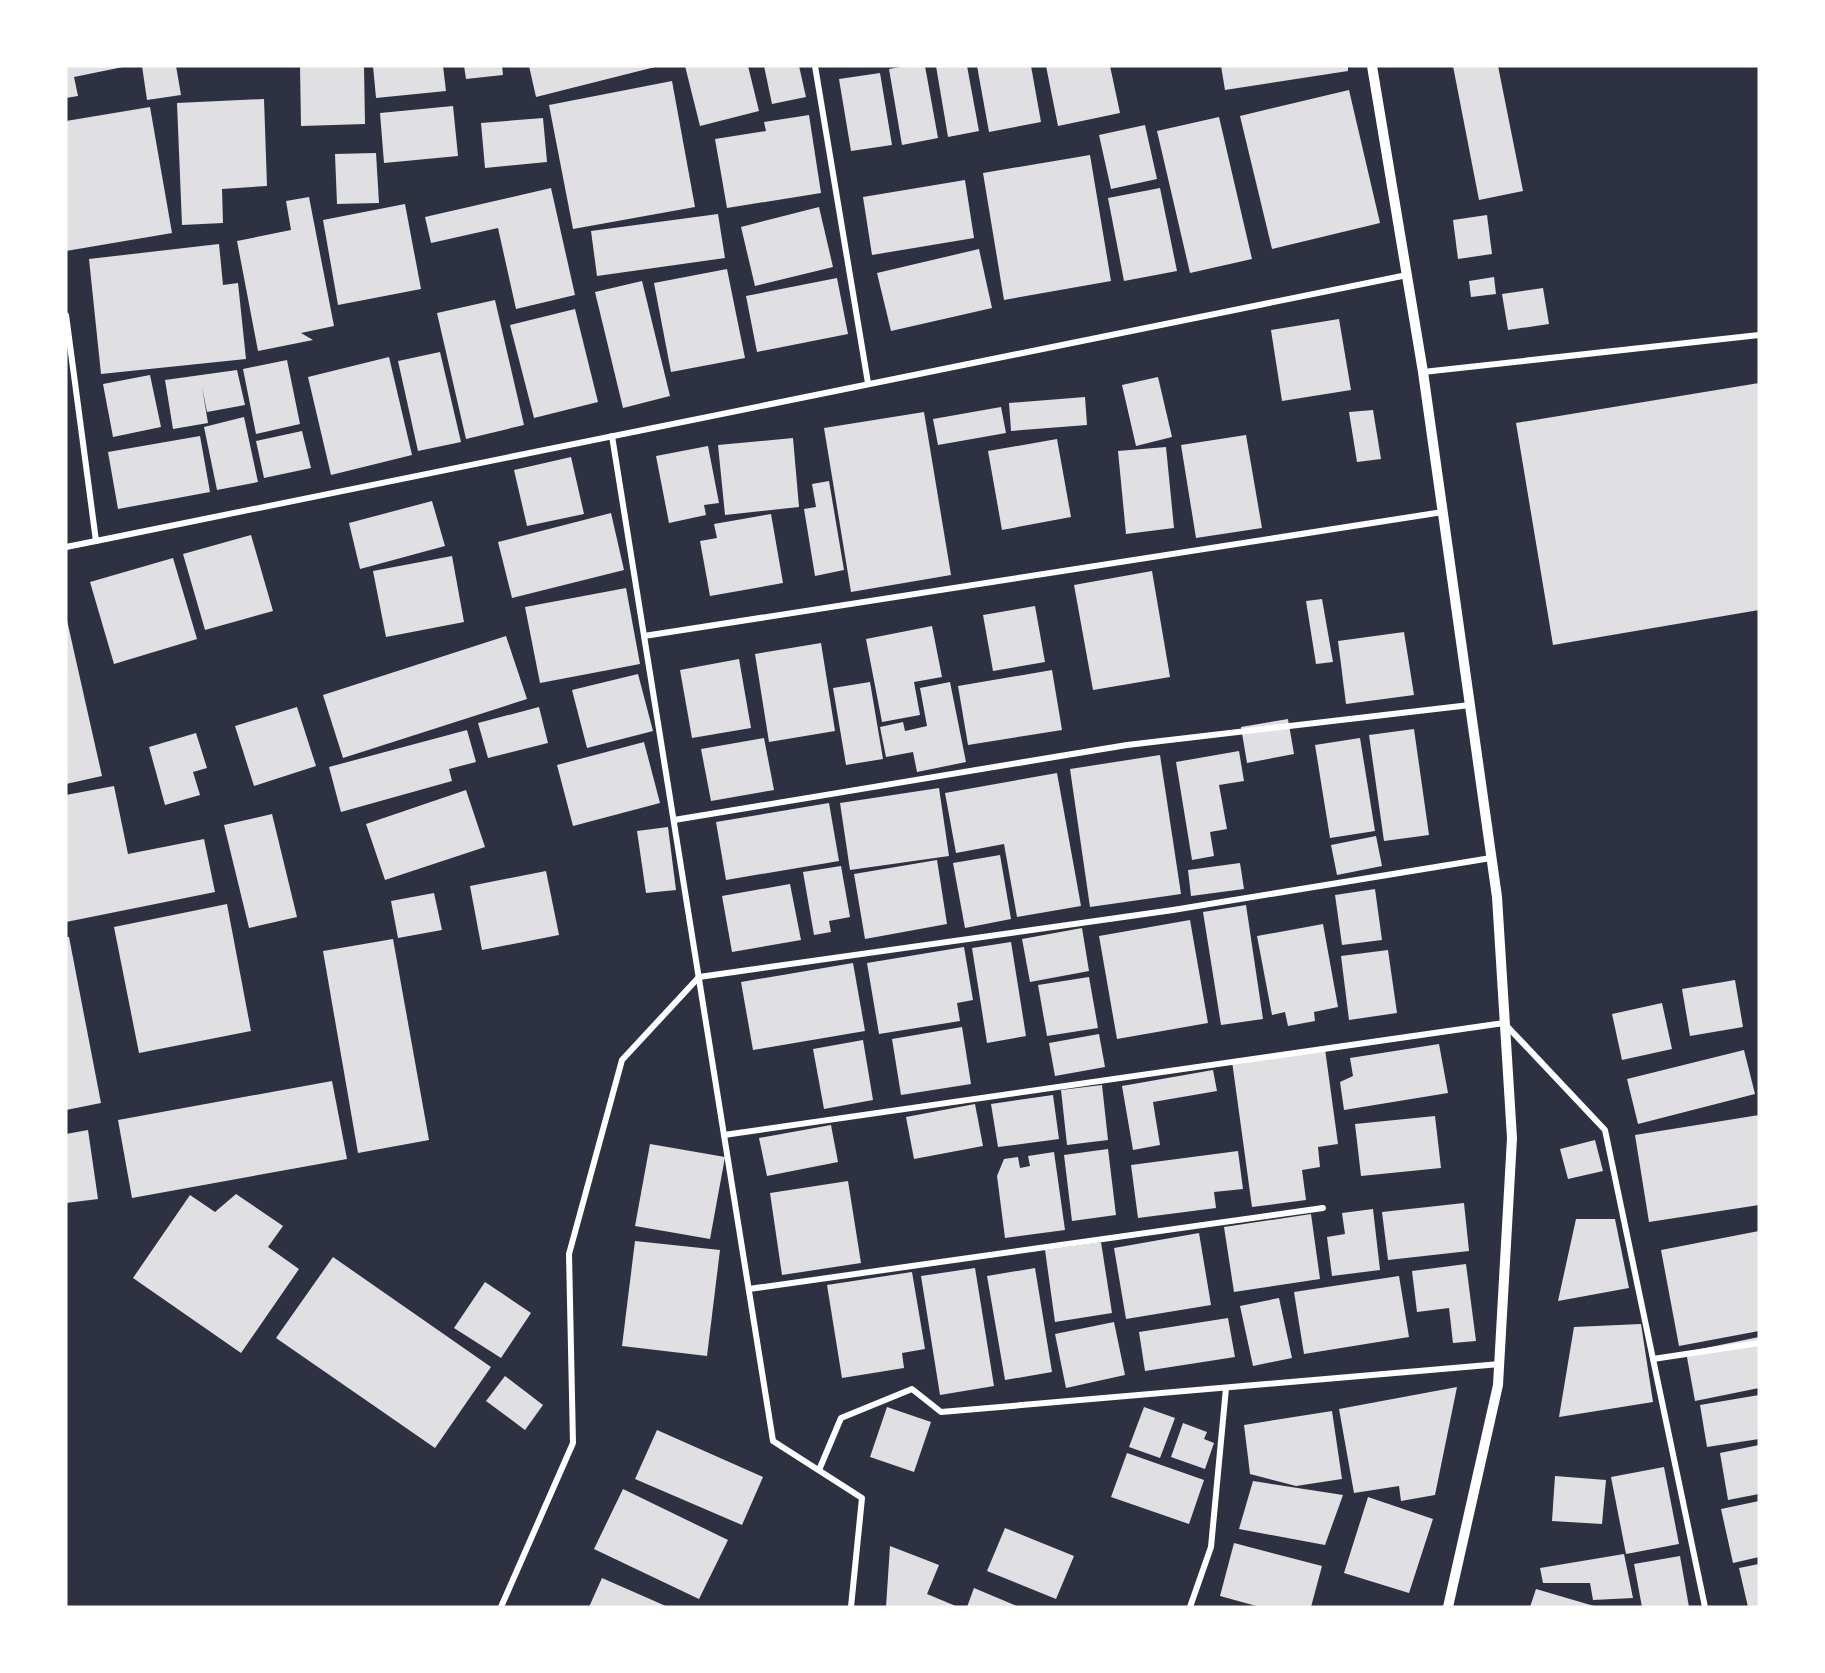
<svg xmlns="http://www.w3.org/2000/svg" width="1825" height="1673" viewBox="0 0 1825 1673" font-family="'Crimson Pro',serif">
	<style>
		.building { fill: #e0e0e3 }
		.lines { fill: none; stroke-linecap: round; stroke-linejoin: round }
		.minor { stroke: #fff; stroke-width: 6 }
		.tertiary { stroke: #fff; stroke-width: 10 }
	</style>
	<rect width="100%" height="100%" fill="#2d3142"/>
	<g class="building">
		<polygon points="66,66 122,66 123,67 74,77 78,96 66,98"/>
		<polygon points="142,66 176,66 181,95 147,100"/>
		<polygon points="300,66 364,66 365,124 301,126"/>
		<polygon points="373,66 443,66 446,91 376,98"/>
		<polygon points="464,66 502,66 503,75 466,79"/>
		<polygon points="529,66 655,66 655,67 536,97"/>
		<polygon points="685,66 748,66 759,111 700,126"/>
		<polygon points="764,66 799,66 806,97 772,104"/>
		<polygon points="906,66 925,66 938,138 902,145 889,69"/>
		<polygon points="936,66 967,66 979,131 948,137"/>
		<polygon points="977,66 1031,66 1041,122 989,132"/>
		<polygon points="1046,66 1110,66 1120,113 1058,126"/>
		<polygon points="1221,66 1348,66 1348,71 1225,90"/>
		<polygon points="1453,66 1498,66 1523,191 1479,200"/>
		<polygon points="880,73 892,145 851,151 839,79"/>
		<polygon points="672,81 695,207 573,229 549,105"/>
		<polygon points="1349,90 1380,223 1272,249 1240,116"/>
		<polygon points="264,99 267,186 222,189 223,223 182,225 177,103"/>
		<polygon points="453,106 458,156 384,163 380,113"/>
		<polygon points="150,107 172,233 66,251 66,121"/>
		<polygon points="809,115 821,193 727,208 715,139 766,131 764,122"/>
		<polygon points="1219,117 1252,259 1190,273 1157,131"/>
		<polygon points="543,118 547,162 485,168 481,123"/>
		<polygon points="1145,125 1157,179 1111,189 1099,135"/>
		<polygon points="376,153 379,203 337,204 335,154"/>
		<polygon points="1090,155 1111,281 1004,300 983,173"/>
		<polygon points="965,180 974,238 872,255 863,197"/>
		<polygon points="551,188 575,295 516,309 498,228 431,243 425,217"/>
		<polygon points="1160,188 1177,271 1124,281 1108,198"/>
		<polygon points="309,197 334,326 301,333 313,340 258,351 237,241 291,230 286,201"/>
		<polygon points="405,204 421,289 338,305 323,220"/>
		<polygon points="819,207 833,267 755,286 741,227"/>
		<polygon points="718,214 725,258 597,276 591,231"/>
		<polygon points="1487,215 1492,254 1458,259 1453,220"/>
		<polygon points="219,244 223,285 238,283 246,359 101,374 89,259"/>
		<polygon points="979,249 992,308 891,331 877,273"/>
		<polygon points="727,269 745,358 671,372 654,283"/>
		<polygon points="1494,277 1496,294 1471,297 1469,281"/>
		<polygon points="837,278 848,334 757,352 746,296"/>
		<polygon points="642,281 670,396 623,408 595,292"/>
		<polygon points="1543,288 1549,324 1508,330 1502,294"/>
		<polygon points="495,300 524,425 466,439 437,313"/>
		<polygon points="575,309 598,402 534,418 510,325"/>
		<polygon points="1339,319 1351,390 1282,401 1271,330"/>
		<polygon points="440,352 461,442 418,451 398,361"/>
		<polygon points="389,357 412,455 331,475 308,377"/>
		<polygon points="287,360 300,424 256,434 243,369"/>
		<polygon points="237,370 245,405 207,412 202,387 208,423 173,429 165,380"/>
		<polygon points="150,375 161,427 113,437 103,384"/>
		<polygon points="1158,377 1172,437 1136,446 1122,385"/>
		<polygon points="1759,383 1759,610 1553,645 1516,423"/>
		<polygon points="1085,397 1087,425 1011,431 1009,403"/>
		<polygon points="1001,407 1006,433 938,445 933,419"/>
		<polygon points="1373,410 1381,459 1357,462 1349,412"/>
		<polygon points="924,412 951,575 851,592 824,428"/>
		<polygon points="244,417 258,482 217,490 204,427"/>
		<polygon points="302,431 311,468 264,478 256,441"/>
		<polygon points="1246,435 1262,528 1196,538 1181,445"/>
		<polygon points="200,436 210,492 118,509 108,452"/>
		<polygon points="793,438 799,507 725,515 718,445"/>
		<polygon points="1057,439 1071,517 1002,530 988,451"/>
		<polygon points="708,446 719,503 704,505 706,515 669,523 656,456"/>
		<polygon points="1166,447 1174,528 1126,534 1118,451"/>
		<polygon points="571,457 584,514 527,526 514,470"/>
		<polygon points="829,481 844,570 815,576 804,509 816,507 812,484"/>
		<polygon points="432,501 445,546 360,569 349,523"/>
		<polygon points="611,513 624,570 512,598 498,542"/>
		<polygon points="771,514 783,583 710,596 700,541 717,538 714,524"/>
		<polygon points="251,535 273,611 205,630 183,554"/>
		<polygon points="452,556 464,622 386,637 373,571"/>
		<polygon points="173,558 197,639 114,664 90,582"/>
		<polygon points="1152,571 1170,677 1093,690 1074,585"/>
		<polygon points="626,588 640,664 540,683 525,607"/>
		<polygon points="1322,599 1333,662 1316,664 1306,601"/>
		<polygon points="1035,606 1045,662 993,671 983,615"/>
		<polygon points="66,616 102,776 66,784"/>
		<polygon points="932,626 942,677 914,682 920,715 882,722 866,639"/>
		<polygon points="1404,632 1414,695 1346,704 1338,641"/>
		<polygon points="506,636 527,699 343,758 323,695"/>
		<polygon points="821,643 835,731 769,742 755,654"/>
		<polygon points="739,659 751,728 692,738 680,670"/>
		<polygon points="1052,670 1062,730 968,745 958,686"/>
		<polygon points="638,674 653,731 587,748 572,690"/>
		<polygon points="870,682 883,759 846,765 833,688"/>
		<polygon points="950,682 966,762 917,772 913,752 886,757 880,727 903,722 905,731 927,726 920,688"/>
		<polygon points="297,707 316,766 254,786 235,726"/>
		<polygon points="539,707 548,743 488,758 478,723"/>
		<polygon points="1288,719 1294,754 1247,763 1241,727"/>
		<polygon points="1414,729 1429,835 1384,841 1369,735"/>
		<polygon points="467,730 476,762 449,769 452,781 341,812 329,767"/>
		<polygon points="196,733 207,768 193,772 200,795 165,805 149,747"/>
		<polygon points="764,738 774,790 711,801 701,749"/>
		<polygon points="1360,738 1375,831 1330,838 1315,745"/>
		<polygon points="644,742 660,803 573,826 557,765"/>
		<polygon points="1239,751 1244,781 1219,785 1227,829 1210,832 1214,856 1192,860 1176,762"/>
		<polygon points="1160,755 1181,894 1090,907 1070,769"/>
		<polygon points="1057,773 1081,906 1017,917 1004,844 956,853 945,793"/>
		<polygon points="114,786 128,854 204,839 215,892 66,922 66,795"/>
		<polygon points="939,788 949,856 850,870 840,803"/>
		<polygon points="466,790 485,847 385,880 366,824"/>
		<polygon points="829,803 839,861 726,880 716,822"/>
		<polygon points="272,814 297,917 249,928 224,825"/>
		<polygon points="668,827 676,890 646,893 637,831"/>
		<polygon points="1376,836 1382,866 1337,875 1331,845"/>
		<polygon points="1000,855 1011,919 965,928 953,863"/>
		<polygon points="937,860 947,924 865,939 854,874"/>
		<polygon points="1240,863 1244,889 1191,896 1188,870"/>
		<polygon points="841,866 850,917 829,921 831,932 814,935 803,872"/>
		<polygon points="546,871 559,935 482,950 470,886"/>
		<polygon points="790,884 801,940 732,952 722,896"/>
		<polygon points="1375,889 1382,940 1342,945 1335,895"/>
		<polygon points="434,893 442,930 398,938 391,901"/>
		<polygon points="227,904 251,1031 139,1053 114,927"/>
		<polygon points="1246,905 1263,1019 1221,1025 1203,912"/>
		<polygon points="1190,920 1208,1023 1117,1039 1099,936"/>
		<polygon points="1323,924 1338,1007 1314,1012 1315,1021 1288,1026 1285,1012 1272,1015 1257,936"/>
		<polygon points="1082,928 1089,971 1030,982 1022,939"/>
		<polygon points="66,937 69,937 101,1103 66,1110"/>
		<polygon points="393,939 429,1140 358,1153 323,951"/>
		<polygon points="1011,942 1026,1036 987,1043 972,948"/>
		<polygon points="964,947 973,1000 957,1003 960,1021 879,1034 867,963"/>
		<polygon points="1388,950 1397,1013 1349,1020 1341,956"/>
		<polygon points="853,963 865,1031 753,1050 741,982"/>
		<polygon points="1089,977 1098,1028 1047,1036 1038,985"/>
		<polygon points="1735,980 1743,1027 1690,1036 1682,989"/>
		<polygon points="1662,1003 1672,1049 1622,1060 1612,1014"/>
		<polygon points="962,1027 971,1084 901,1095 892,1039"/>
		<polygon points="1099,1034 1105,1067 1055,1076 1049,1043"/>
		<polygon points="863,1040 873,1100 824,1109 813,1049"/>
		<polygon points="1439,1044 1448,1093 1344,1110 1340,1082 1353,1076 1350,1058"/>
		<polygon points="1325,1049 1338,1144 1318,1147 1320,1167 1302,1170 1306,1200 1252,1207 1232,1061"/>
		<polygon points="1744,1050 1755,1094 1638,1124 1627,1079"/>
		<polygon points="1213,1070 1217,1091 1153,1102 1160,1145 1133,1150 1122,1086"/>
		<polygon points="332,1081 347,1159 132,1198 118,1120"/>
		<polygon points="1102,1085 1108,1140 1067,1145 1061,1090"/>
		<polygon points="1053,1095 1059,1139 998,1147 991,1104"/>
		<polygon points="975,1104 983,1146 914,1159 906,1117"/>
		<polygon points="1759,1115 1759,1205 1649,1222 1635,1135"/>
		<polygon points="1435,1116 1441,1168 1361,1176 1355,1124"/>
		<polygon points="831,1125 838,1162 767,1176 759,1138"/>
		<polygon points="88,1130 98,1199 66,1203 66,1134"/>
		<polygon points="1595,1140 1603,1171 1568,1179 1560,1149"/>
		<polygon points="650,1144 725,1157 710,1239 635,1226"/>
		<polygon points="1108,1149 1116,1215 1072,1221 1064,1155"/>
		<polygon points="1238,1151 1243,1189 1214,1192 1216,1208 1138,1218 1131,1165"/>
		<polygon points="1054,1152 1065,1230 1005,1238 997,1176 1004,1159 1018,1157 1020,1168 1030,1166 1028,1156"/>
		<polygon points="848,1181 861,1263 782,1275 770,1193"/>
		<polygon points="236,1194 283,1226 268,1247 299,1269 241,1353 133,1278 190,1195 215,1212"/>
		<polygon points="1464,1203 1469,1251 1388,1260 1382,1212"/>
		<polygon points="1373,1209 1380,1270 1332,1276 1327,1237 1345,1234 1342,1213"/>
		<polygon points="1311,1214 1320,1279 1234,1292 1224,1227"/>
		<polygon points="1576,1219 1615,1219 1629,1288 1558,1301"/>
		<polygon points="1759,1231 1759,1331 1679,1346 1661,1250"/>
		<polygon points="1199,1233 1211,1305 1126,1319 1114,1248"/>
		<polygon points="635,1241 720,1250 707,1356 622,1346"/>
		<polygon points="1101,1242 1112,1313 1055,1322 1045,1250"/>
		<polygon points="333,1257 491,1367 435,1448 276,1338"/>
		<polygon points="1466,1264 1476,1341 1453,1343 1449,1308 1417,1312 1412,1271"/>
		<polygon points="975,1268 994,1386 940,1395 921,1276"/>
		<polygon points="1035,1268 1052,1372 1005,1380 987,1276"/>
		<polygon points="912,1272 925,1349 902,1353 904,1368 842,1378 827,1285"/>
		<polygon points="1399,1276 1409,1337 1304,1354 1294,1292"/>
		<polygon points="485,1282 531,1313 501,1358 454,1328"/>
		<polygon points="1279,1298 1292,1358 1253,1366 1240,1306"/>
		<polygon points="1228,1318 1235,1357 1145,1371 1139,1332"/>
		<polygon points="1114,1322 1125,1375 1066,1388 1055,1334"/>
		<polygon points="1641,1324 1653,1402 1559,1417 1574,1327"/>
		<polygon points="1759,1337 1759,1388 1695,1401 1686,1352"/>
		<polygon points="505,1376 543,1405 525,1430 486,1401"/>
		<polygon points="1457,1387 1435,1495 1401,1501 1399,1486 1354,1493 1339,1409"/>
		<polygon points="1759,1395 1759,1439 1707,1447 1700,1405"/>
		<polygon points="887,1407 931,1422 914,1472 870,1457"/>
		<polygon points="1144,1407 1175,1418 1160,1458 1129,1447"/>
		<polygon points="1332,1411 1342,1479 1296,1486 1250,1474 1244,1425"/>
		<polygon points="1183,1423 1207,1432 1204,1439 1214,1443 1205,1469 1171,1457"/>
		<polygon points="657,1430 763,1477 742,1525 635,1479"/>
		<polygon points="1759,1445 1759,1494 1728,1500 1720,1453"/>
		<polygon points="1127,1453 1204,1480 1189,1524 1111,1497"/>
		<polygon points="1664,1467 1679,1544 1626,1554 1611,1477"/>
		<polygon points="1555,1476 1606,1480 1602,1524 1552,1521"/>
		<polygon points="1253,1481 1343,1495 1325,1545 1239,1529"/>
		<polygon points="623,1489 728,1540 699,1599 594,1549"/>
		<polygon points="1368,1497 1433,1519 1409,1593 1344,1573"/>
		<polygon points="1759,1501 1759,1557 1733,1563 1721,1509"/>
		<polygon points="1005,1528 1074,1556 1056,1599 987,1571"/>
		<polygon points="1234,1543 1322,1566 1311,1607 1260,1607 1220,1596"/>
		<polygon points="890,1546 939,1565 927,1594 958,1607 886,1607"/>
		<polygon points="1624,1554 1633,1598 1593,1600 1590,1583 1543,1583 1540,1568"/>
		<polygon points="1680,1556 1689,1607 1642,1607 1634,1564"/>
		<polygon points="1759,1564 1759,1607 1748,1607 1739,1568"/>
		<polygon points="602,1578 668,1607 589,1607"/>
		<polygon points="974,1588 1019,1607 967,1607"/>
		<polygon points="1536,1589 1594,1606 1594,1607 1530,1607"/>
	</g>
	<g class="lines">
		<g class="minor">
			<polyline points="815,66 868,383"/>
			<polyline points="66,315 96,541 66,547"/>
			<polyline points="1423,372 1759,335"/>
			<polyline points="612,436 773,1441 862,1498 851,1607"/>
			<polyline points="96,541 1407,275"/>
			<polyline points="644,636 1443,512"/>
			<polyline points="674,820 1127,745 1470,705"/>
			<polyline points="724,1135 1504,1023 1605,1130 1705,1607"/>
			<polyline points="749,1289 1323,1208"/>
			<polyline points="1653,1359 1759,1343"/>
			<polyline points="819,1470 841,1418 912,1389 941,1412 1500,1364"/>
			<polyline points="501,1607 573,1443 569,1254 622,1060 699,977 1173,910 1491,858"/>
			<polyline points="1190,1607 1211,1547 1226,1388"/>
		</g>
		<polyline class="tertiary" points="1372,66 1423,372 1497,897 1512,1138 1498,1385 1448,1607"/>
	</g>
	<rect width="1825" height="1673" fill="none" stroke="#ffffff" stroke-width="135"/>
</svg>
